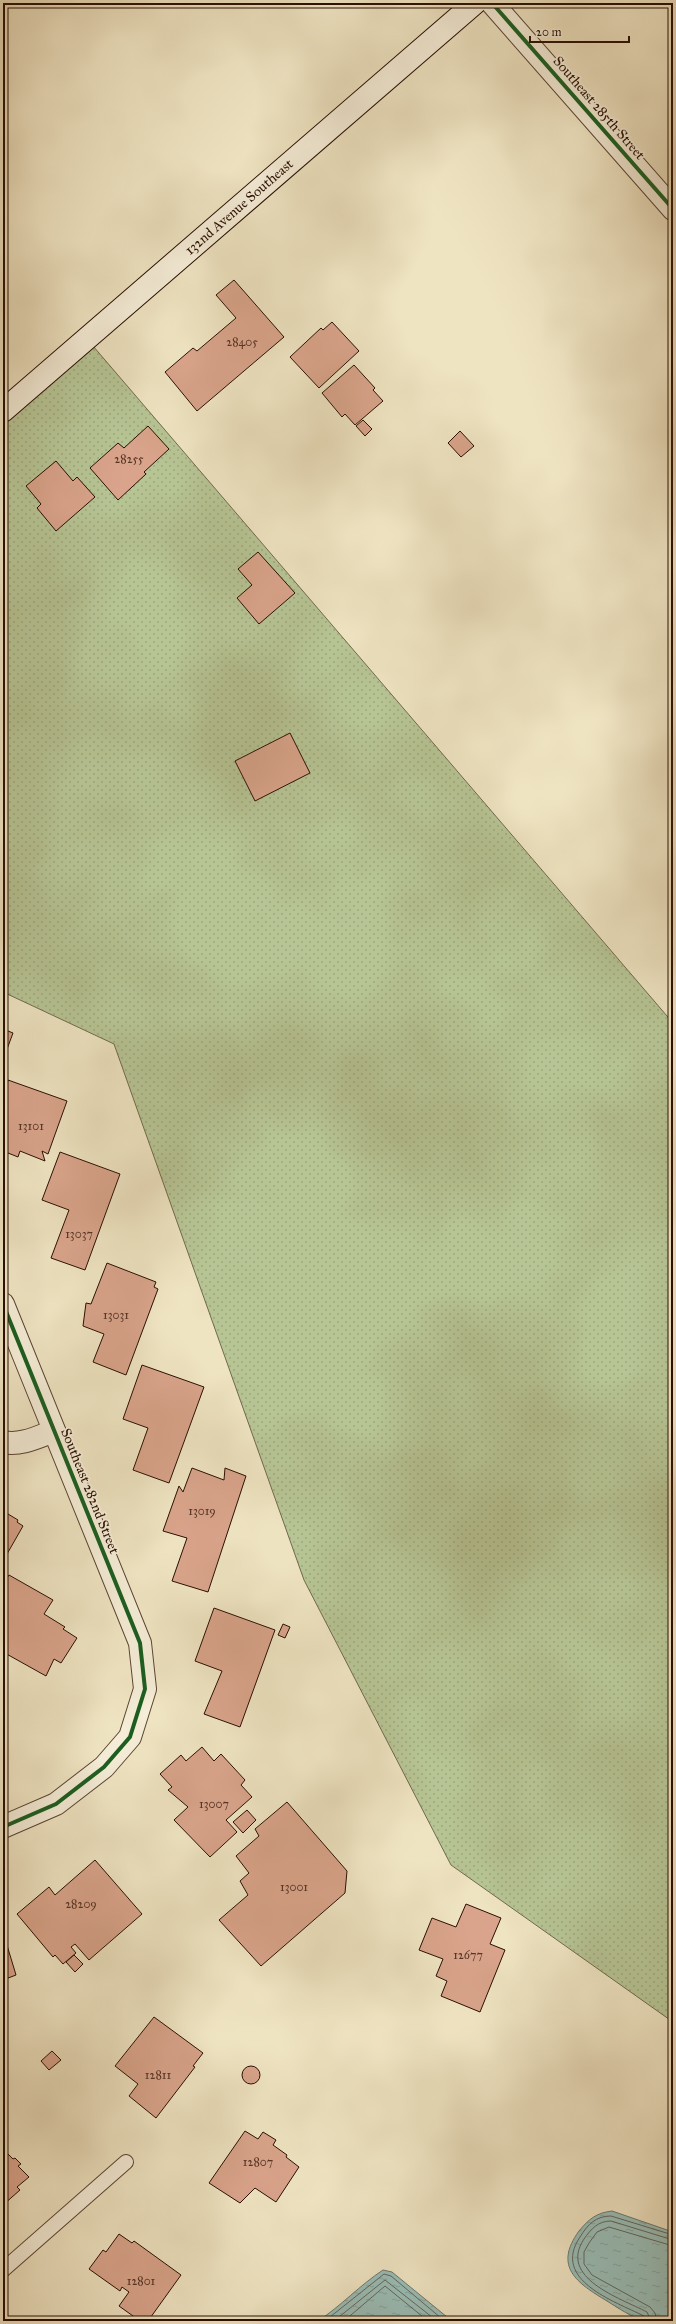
<svg xmlns="http://www.w3.org/2000/svg" width="676" height="2324" viewBox="0 0 676 2324" font-family="'IM FELL Great Primer',serif">
	<style>
		.grass { fill: url(#grass-dots); stroke: #706a4c }
		.water { fill: url(#water-ripples); stroke: #6d786f }
		.lines { fill: none; stroke-linecap: round; stroke-linejoin: round }
		.shore { stroke: #62665c; stroke-width: 1 }
		.building { fill: #d9a48b; stroke: #290e02 }
		.service-casing { stroke: #5a4432; stroke-width: 16 }
		.minor-casing { stroke: #5a4432; stroke-width: 24 }
		.secondary-casing { stroke: #290e02; stroke-width: 24 }
		.service { stroke: #f5edd7; stroke-width: 14 }
		.minor { stroke: #f5edd7; stroke-width: 22 }
		.secondary { stroke: #f5edd7; stroke-width: 22 }
		.cycleway-casing { stroke: #f5edd7; stroke-width: 6 }
		.cycleway { stroke: #1b5e20; stroke-width: 4 }
		.labels { text-anchor: middle; dominant-baseline: central; stroke-width: 3.5; stroke-linejoin: round; paint-order: stroke }
		.number-label { font-size: 12px; fill: #553424 }
		.street-label { font-size: 14px; fill: #290e02; stroke: #f5edd7 }
	</style>
	<defs>
		<pattern id="grass-dots" width="8" height="8" patternUnits="userSpaceOnUse"><rect width="8" height="8" fill="#b7c595"/><path d="M2 2h.1M6 6h.1" fill="none" stroke="#9da87f" stroke-width="1.8" stroke-linecap="round"/></pattern>
		<pattern id="water-ripples" width="26" height="14" patternUnits="userSpaceOnUse"><rect width="26" height="14" fill="#9abeb7"/><path d="M2 4q2-2 4 0t4 0M15 11q2-2 4 0t4 0" fill="none" stroke="#85a29c"/></pattern>
	</defs>
	<rect width="100%" height="100%" fill="#efe4c2"/>
	<filter id="stains"><feTurbulence type="fractalNoise" baseFrequency=".005" numOctaves="4"/><feColorMatrix values="0 0 0 0 .2 0 0 0 0 .09 0 0 0 0 .02 0 0 0 .5 -.17"/></filter>
	<radialGradient id="worn" r=".72"><stop offset=".6" stop-color="#630" stop-opacity="0"/><stop offset="1" stop-color="#630" stop-opacity=".3"/></radialGradient>
	<polygon class="grass" points="87,339 673,1023 673,2022 451,1865 304,1580 114,1044 3,992 3,411"/>
	<g class="water">
		<path d="M612,2211L673,2232V2321C665,2321 654,2323 645,2321C633,2318 618,2308 607,2301C577,2283 553,2267 579,2231C589,2219 596,2213 612,2211Z"/>
		<path d="M383,2270L392,2272L447,2317L446,2321H318C341,2306 360,2285 383,2270Z"/>
	</g>
	<g class="lines">
		<g class="shore">
			<polyline points="325,2321 384,2274 391,2276 441,2318 442,2321"/>
			<polyline points="334,2321 385,2280 437,2321"/>
			<polyline points="344,2321 385,2286 428,2321"/>
			<path d="M646,2321L644,2316C614,2301 551,2280 580,2237C588,2224 596,2216 611,2216L673,2235"/>
			<path d="M651,2321L647,2312C620,2298 558,2278 584,2239C591,2229 598,2221 611,2221L673,2240"/>
			<polyline points="657,2321 655,2313 650,2307 592,2275 584,2264 584,2252 589,2243 597,2232 609,2227 673,2246"/>
		</g>
	</g>
	<g class="building">
		<polygon points="234,280 284,337 197,411 165,372 193,348 197,351 236,318 216,295"/>
		<polygon points="332,322 359,351 319,388 290,357 321,328 323,330"/>
		<polygon points="354,365 375,388 373,390 383,401 355,425 345,414 342,417 322,393"/>
		<polygon points="363,420 372,429 365,436 356,426"/>
		<polygon points="148,426 169,449 144,472 146,474 118,500 90,468 118,443 124,448"/>
		<polygon points="460,431 474,446 461,457 448,443"/>
		<polygon points="56,461 73,481 77,477 95,497 56,531 37,508 41,504 26,486"/>
		<polygon points="258,552 295,593 259,624 237,598 252,585 238,569"/>
		<polygon points="290,733 310,773 255,801 235,761"/>
		<polygon points="3,1029 13,1033 3,1060"/>
		<polygon points="8,1080 67,1101 48,1154 42,1151 45,1161 20,1151 18,1157 3,1151 3,1100"/>
		<polygon points="60,1152 120,1174 85,1270 51,1258 69,1210 42,1200"/>
		<polygon points="107,1263 156,1282 154,1287 158,1289 126,1375 93,1362 104,1334 83,1326 86,1303 91,1304"/>
		<polygon points="142,1365 204,1387 169,1483 133,1470 148,1428 123,1419"/>
		<polygon points="192,1468 224,1480 225,1468 246,1476 208,1592 172,1581 187,1538 163,1531 179,1486 183,1492"/>
		<polygon points="3,1511 18,1520 17,1522 23,1526 3,1561"/>
		<polygon points="9,1575 53,1600 44,1614 65,1627 63,1629 77,1638 61,1663 54,1659 46,1676 3,1652 3,1584"/>
		<polygon points="214,1608 275,1630 240,1727 204,1714 222,1671 195,1661"/>
		<polygon points="283,1624 290,1627 285,1638 278,1635"/>
		<polygon points="202,1747 214,1761 221,1754 245,1780 241,1785 252,1797 226,1820 237,1832 210,1857 174,1820 188,1807 168,1790 172,1787 160,1774 181,1755 186,1761"/>
		<polygon points="287,1802 347,1871 345,1893 261,1966 219,1920 248,1895 240,1881 249,1873 236,1856 259,1836 255,1829"/>
		<polygon points="247,1810 256,1820 243,1833 233,1822"/>
		<polygon points="95,1860 142,1914 89,1960 75,1944 71,1947 76,1953 63,1964 55,1955 53,1957 17,1914 49,1887 55,1895"/>
		<polygon points="466,1904 501,1918 490,1944 505,1950 480,2012 441,1996 447,1981 436,1976 443,1959 419,1950 432,1918 456,1927"/>
		<polygon points="3,1932 16,1975 3,1980"/>
		<polygon points="74,1955 83,1964 75,1972 66,1962"/>
		<polygon points="154,2017 203,2053 193,2066 195,2067 156,2118 129,2096 138,2084 115,2066"/>
		<polygon points="52,2051 61,2060 49,2070 41,2061"/>
		<circle cx="251" cy="2075" r="9"/>
		<polygon points="245,2131 258,2139 263,2132 276,2140 273,2145 287,2155 286,2157 299,2167 276,2202 255,2188 240,2203 209,2183"/>
		<polygon points="3,2149 13,2159 15,2158 21,2164 18,2166 29,2177 17,2187 20,2190 3,2205"/>
		<polygon points="119,2234 132,2243 134,2241 181,2275 148,2321 140,2321 119,2306 129,2292 122,2287 120,2291 89,2269 103,2250 106,2252"/>
	</g>
	<g class="lines">
		<defs>
			<polyline id="service" points="3,2270 126,2162"/>
			<g id="minor">
				<polyline points="492,3 673,209"/>
				<polyline points="3,1304 140,1643 145,1689 130,1737 104,1767 56,1804 3,1827"/>
				<path d="M3,1442C20,1446 38,1437 54,1431"/>
			</g>
			<polyline id="secondary" points="3,411 475,3"/>
		</defs>
		<use href="#service" class="service-casing"/>
		<use href="#minor" class="minor-casing"/>
		<use href="#secondary" class="secondary-casing"/>
		<use href="#service" class="service"/>
		<use href="#minor" class="minor"/>
		<use href="#secondary" class="secondary"/>
		<defs>
			<g id="cycleway">
				<polyline points="492,3 673,209"/>
				<polyline points="3,1304 140,1643 145,1689 130,1737 104,1767 56,1804 3,1827"/>
			</g>
		</defs>
		<use href="#cycleway" class="cycleway-casing"/>
		<use href="#cycleway" class="cycleway"/>
	</g>
	<g class="labels">
		<g class="number-label">
			<text x="242" y="342">28405</text>
			<text x="129" y="459">28255</text>
			<text x="31" y="1126">13101</text>
			<text x="79" y="1234">13037</text>
			<text x="116" y="1315">13031</text>
			<text x="202" y="1511">13019</text>
			<text x="214" y="1804">13007</text>
			<text x="294" y="1887">13001</text>
			<text x="81" y="1904">28209</text>
			<text x="468" y="1955">12677</text>
			<text x="158" y="2075">12811</text>
			<text x="258" y="2162">12807</text>
			<text x="141" y="2281">12801</text>
		</g>
		<g class="street-label">
			<text transform="translate(599 108) rotate(49)">Southeast 285th Street</text>
			<text transform="translate(239 207) rotate(-41)">132nd Avenue Southeast</text>
			<text transform="translate(90 1491) rotate(68)">Southeast 282nd Street</text>
		</g>
	</g>
	<rect width="676" height="2324" fill="none" stroke="#efe4c2" stroke-width="16"/>
	<rect x="4" y="4" width="668" height="2316" fill="none" stroke="#290e02" stroke-width="2"/>
	<rect x="8" y="8" width="660" height="2308" fill="none" stroke="#290e02"/>
	<path d="M530 36v6h99v-6" fill="none" stroke="#290e02" stroke-width="2"/>
	<text x="536" y="36" font-size="12" fill="#290e02" stroke="#f5edd7" stroke-width="3" paint-order="stroke">20 m</text>
	<rect width="100%" height="100%" filter="url(#stains)"/>
	<rect width="100%" height="100%" fill="url(#worn)"/>
</svg>
